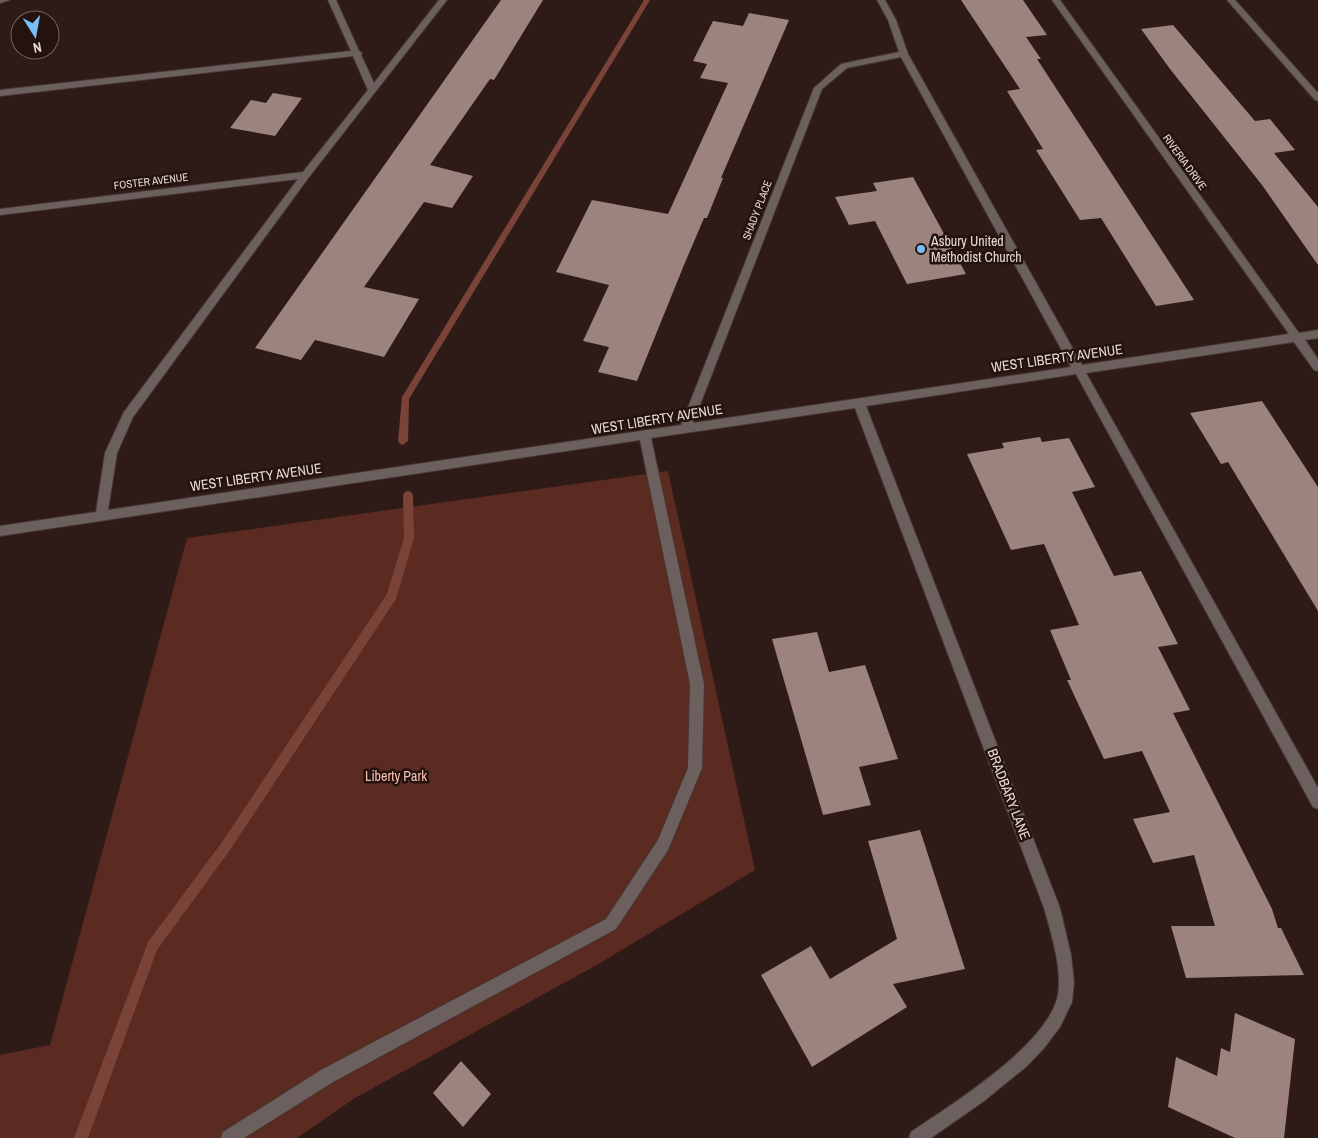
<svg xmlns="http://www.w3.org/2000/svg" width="1318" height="1138" viewBox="0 0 1318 1138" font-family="'Archivo Narrow',sans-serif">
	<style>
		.green { fill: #5b2a20 }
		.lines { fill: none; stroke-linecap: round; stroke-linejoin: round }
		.stream { fill: #7a4337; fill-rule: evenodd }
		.building { fill: #9c837e }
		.minor-casing { stroke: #483632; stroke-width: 2 }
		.minor { fill: #6b605d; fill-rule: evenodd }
		.poi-dot { fill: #77bff7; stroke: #24120e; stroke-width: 2 }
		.labels { text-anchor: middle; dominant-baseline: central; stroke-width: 5; stroke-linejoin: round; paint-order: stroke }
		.far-street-label { font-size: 11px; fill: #e7d9d6; stroke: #24120e }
		.poi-label { font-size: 14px; fill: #e7d9d6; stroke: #24120e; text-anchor: start }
		.street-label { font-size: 14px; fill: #e7d9d6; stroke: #24120e }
		.park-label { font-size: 14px; fill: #f9c2b6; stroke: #24120e }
	</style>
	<rect width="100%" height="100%" fill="#2e1b17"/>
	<polygon class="green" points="668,471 755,870 595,966 355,1098 297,1138 0,1138 0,1055 50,1045 187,538"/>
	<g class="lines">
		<g class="stream">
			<polygon points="644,0 650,0 409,399 408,441 403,445 400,444 398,441 402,397"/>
			<polygon points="408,491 411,492 413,495 414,538 396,599 230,850 157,950 88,1138 74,1138 148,942 222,842 387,594 404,538 403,495 405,492"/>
		</g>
	</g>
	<g class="building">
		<polygon points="501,0 543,0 494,80 490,79 430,165 473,176 452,208 424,202 364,287 419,299 384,357 315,340 301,360 255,348"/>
		<polygon points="961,0 1023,0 1047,35 1026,37 1041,59 1037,59 1194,300 1156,306 1101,218 1080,220 1036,150 1043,149 1007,91 1020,89"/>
		<polygon points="749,13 789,20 721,178 723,178 707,218 704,218 684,265 637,381 598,372 609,347 583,341 609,285 556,272 592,200 668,214 728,83 700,78 707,64 693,61 713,21 743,26"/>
		<polygon points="1173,25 1255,121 1270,119 1295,150 1274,153 1318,207 1318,265 1262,185 1170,69 1141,29"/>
		<polygon points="273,93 302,98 275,136 230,128 251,100 266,103"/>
		<polygon points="913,177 966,274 907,284 875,221 849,225 835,197 877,191 873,183"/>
		<polygon points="1262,401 1318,487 1318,611 1228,462 1221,464 1190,413"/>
		<polygon points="1040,437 1042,442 1069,438 1095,487 1072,492 1114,576 1141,571 1178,644 1158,647 1190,710 1173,713 1272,909 1278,928 1281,928 1304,975 1186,978 1171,926 1215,926 1194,855 1153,863 1133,819 1170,812 1142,751 1104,759 1067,680 1071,680 1050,630 1079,625 1044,544 1011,550 967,454 1004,448 1002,443"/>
		<polygon points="817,632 829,672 865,665 898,759 859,767 871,805 823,815 772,639"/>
		<polygon points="920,830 965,969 893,984 907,1007 812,1067 761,975 811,946 830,979 897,939 868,841"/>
		<polygon points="1235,1013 1295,1039 1284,1138 1235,1138 1168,1107 1176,1057 1217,1076 1221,1048 1230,1052"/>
		<polygon points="461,1061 491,1094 463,1127 433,1093"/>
	</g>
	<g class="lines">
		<defs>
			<g id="minor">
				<polygon points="0,0 10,0 0,3"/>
				<path d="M328,0H336L359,51L362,53L361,55L374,83L439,0H447L309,177L133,417L117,453L108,510L681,425L814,88L841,64L899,52L888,20L877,0H885L896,20L908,54L1082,365L1289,334L1052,0H1060L1299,333L1318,330V338L1305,340L1318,359V371L1314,370L1294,342L1086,373L1318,788V809L1313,807L1076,374L866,406L1060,908L1071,955L1074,982L1072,1002L1060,1027L1045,1047L1027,1066L984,1101L931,1138H909L911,1132C952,1104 1043,1048 1057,999C1064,973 1051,933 1044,908L855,408L651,438L704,684L702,768L668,850L616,929L333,1082L244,1138H221L223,1132L321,1070L606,919L658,840L688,768L690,684L640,440L0,536V526L96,512L105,453L124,412L298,179L0,215V209L303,172L368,90L353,56L0,96V90L351,51ZM901,57L1071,367L693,423L822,89L847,68Z"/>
				<polygon points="1227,0 1235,0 1318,93 1318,101 1315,100"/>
			</g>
		</defs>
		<use href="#minor" class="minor-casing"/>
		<use href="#minor" class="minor"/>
	</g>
	<circle class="poi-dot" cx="921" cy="249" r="5"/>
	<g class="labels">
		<g class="far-street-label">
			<text transform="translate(1185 162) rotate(54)">RIVERIA DRIVE</text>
			<text transform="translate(151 181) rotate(-7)">FOSTER AVENUE</text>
			<text transform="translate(757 210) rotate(-69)">SHADY PLACE</text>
		</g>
		<g class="poi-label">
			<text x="931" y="241">Asbury United<tspan x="931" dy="16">Methodist Church</tspan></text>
		</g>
		<g class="street-label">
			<text transform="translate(1057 358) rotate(-8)">WEST LIBERTY AVENUE</text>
			<text transform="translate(657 419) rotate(-9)">WEST LIBERTY AVENUE</text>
			<text transform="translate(256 477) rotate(-8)">WEST LIBERTY AVENUE</text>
			<text transform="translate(1009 794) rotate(69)">BRADBARY LANE</text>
		</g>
		<g class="park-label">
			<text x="396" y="776">Liberty Park</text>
		</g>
	</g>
	<g transform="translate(35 35) rotate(169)"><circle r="24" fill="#24120e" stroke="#72625e"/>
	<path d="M0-4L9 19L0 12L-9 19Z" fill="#77bff7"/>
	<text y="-8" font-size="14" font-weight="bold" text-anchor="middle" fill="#e7d9d6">N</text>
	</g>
</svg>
